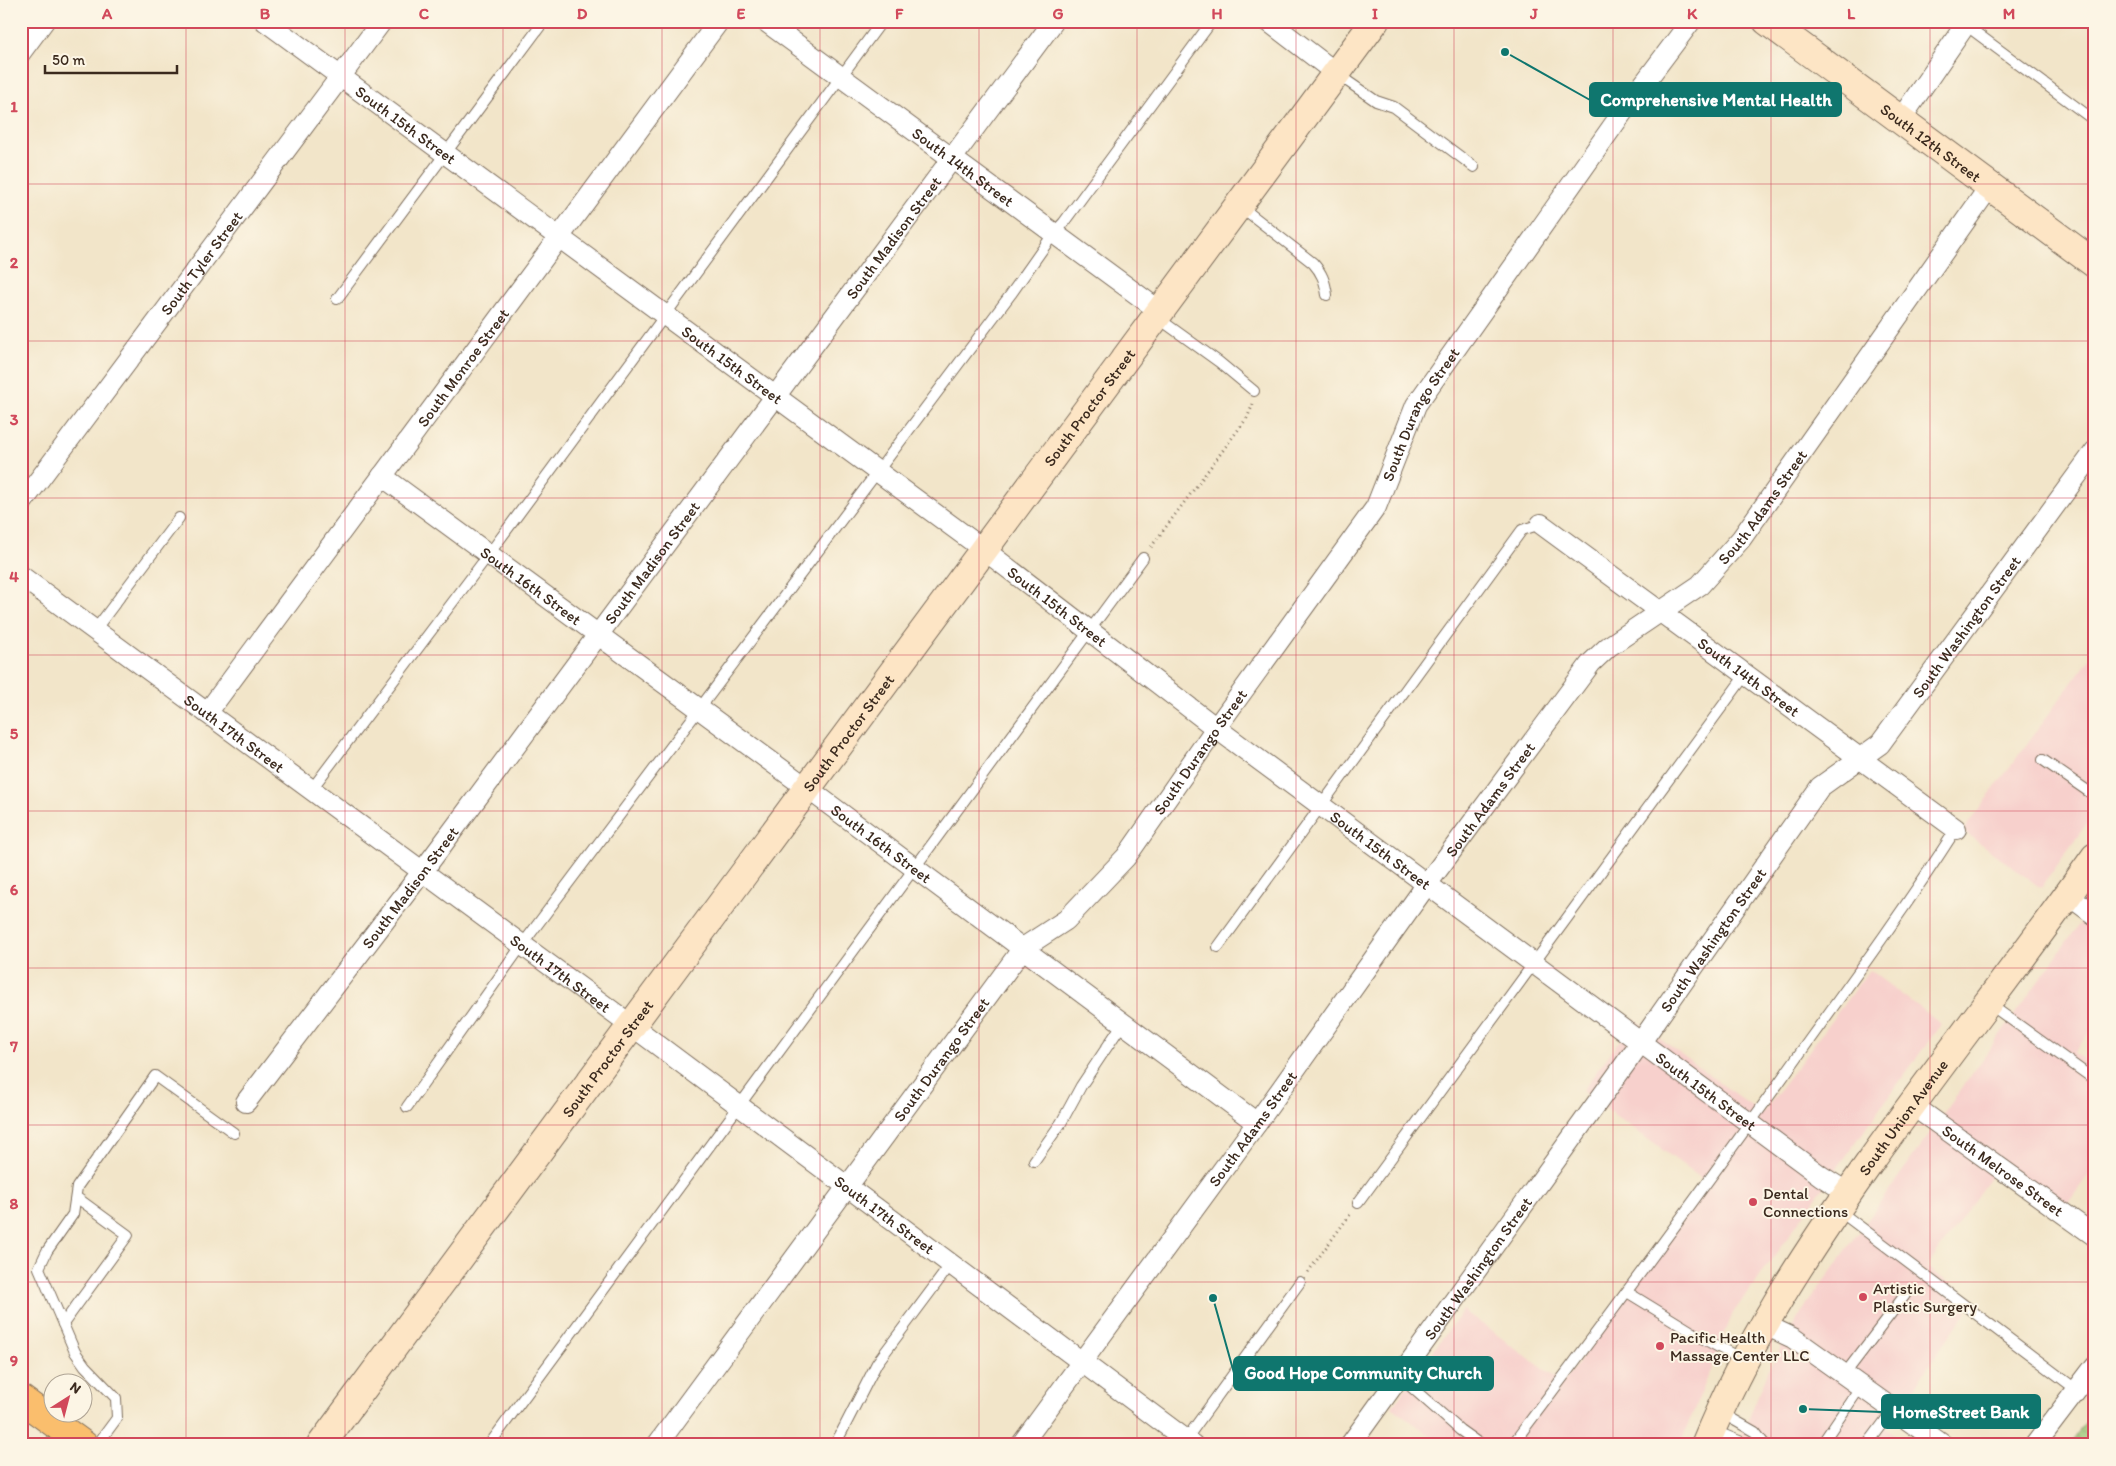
<svg xmlns="http://www.w3.org/2000/svg" width="2116" height="1466" viewBox="0 0 2116 1466" font-family="Itim,sans-serif">
	<style>
		.built { fill: #f7d0cc }
		.park { fill: url(#park-dots); stroke: #697748 }
		.lines { fill: none; stroke-linecap: round; stroke-linejoin: round }
		.lane-casing { stroke: #7b6b5a; stroke-width: 12 }
		.street-casing { stroke: #7b6b5a; stroke-width: 22 }
		.secondary-casing { stroke: #7b6b5a; stroke-width: 30 }
		.primary-casing { stroke: #7b6b5a; stroke-width: 30 }
		.path { stroke: #7b6b5a; stroke-width: 3; stroke-dasharray: 1 4; stroke-linecap: butt }
		.lane { stroke: #fff; stroke-width: 10 }
		.street { stroke: #fff; stroke-width: 20 }
		.secondary { stroke: #fde5c5; stroke-width: 28 }
		.primary { stroke: #fabe6d; stroke-width: 28 }
		.grid { fill: none; stroke: #d1495b; stroke-width: 1; stroke-opacity: 0.55 }
		.poi-dot { fill: #d1495b; stroke: #fcf5e5; stroke-width: 2 }
		.labels { text-anchor: middle; dominant-baseline: central; stroke-width: 4; stroke-linejoin: round; paint-order: stroke }
		.street-label { font-size: 16px; fill: #3b2a1e; stroke: #fcf5e5 }
		.poi-label { font-size: 16px; fill: #3b2a1e; stroke: #fcf5e5; text-anchor: start }
		.leader { fill: none; stroke: #0f766e; stroke-width: 2 }
		.callout-dot { fill: #0f766e; stroke: #fcf5e5; stroke-width: 2 }
		.callout { fill: #0f766e; stroke: #0f766e; stroke-width: 2 }
		.callout-label { font-size: 18px; text-anchor: middle; font-weight: bold; fill: #fff }
		.neatline { fill: none; stroke: #d1495b; stroke-width: 2 }
		.grid-label { font-size: 16px; text-anchor: middle; font-weight: bold; fill: #d1495b }
	</style>
	<defs>
		<pattern id="park-dots" width="8" height="8" patternUnits="userSpaceOnUse" patternTransform="scale(1.25)"><rect width="8" height="8" fill="#97c472"/><path d="M2 2h.1M6 6h.1" fill="none" stroke="#7c9f5d" stroke-width="1.8" stroke-linecap="round"/></pattern>
	</defs>
	<rect width="100%" height="100%" fill="#fcf5e5"/>
	<filter id="ink" filterUnits="userSpaceOnUse"><feTurbulence type="fractalNoise" baseFrequency=".02" numOctaves="2"/><feDisplacementMap in="SourceGraphic" scale="10" xChannelSelector="R" yChannelSelector="G"/><feConvolveMatrix kernelMatrix="1 2 1 2 8 2 1 2 1" color-interpolation-filters="sRGB"/></filter>
	<filter id="wash" filterUnits="userSpaceOnUse"><feTurbulence type="fractalNoise" baseFrequency=".0096" numOctaves="4" result="noise"/><feDisplacementMap in="SourceGraphic" scale="20" xChannelSelector="R" yChannelSelector="G"/><feGaussianBlur stdDeviation="1.12" result="paint"/><feColorMatrix in="noise" values="0 0 0 0 0 0 0 0 0 0 0 0 0 0 0 0 0 1.4 0 .05"/><feComposite in="paint" operator="in"/></filter>
	<g filter="url(#wash)">
		<rect width="100%" height="100%" fill="#f2e5c9"/>
		<g class="built">
			<polygon points="2095,651 2095,812 2041,888 1963,831"/>
			<polygon points="2095,902 2095,1024 2074,1053 2095,1068 2095,1166 2065,1207 2001,1162 1927,1267 1974,1301 1886,1427 1907,1445 1737,1445 1771,1365 1797,1319"/>
			<polygon points="1869,970 1941,1024 1733,1313 1680,1445 1443,1445 1392,1407 1463,1310 1563,1383 1709,1184 1582,1091 1635,1020 1762,1114"/>
		</g>
		<polygon class="park" points="2095,1409 2095,1445 2069,1445"/>
	</g>
	<g filter="url(#ink)">
		<g class="lines">
			<defs>
				<g id="lane">
					<polyline points="1963,23 2095,121"/>
					<polyline points="1337,74 1376,101 1394,107 1474,167"/>
					<path d="M1240,206L1313,263C1322,273 1325,281 1327,295"/>
					<polyline points="337,299 544,21"/>
					<polyline points="1158,318 1219,362 1254,391"/>
					<polyline points="95,630 179,518"/>
					<polyline points="2043,760 2095,796"/>
					<polyline points="311,790 489,554 882,21"/>
					<polyline points="1218,947 1522,530 1541,524"/>
					<polyline points="1988,1003 2095,1080"/>
					<polyline points="407,1107 522,945 1011,294 1054,233 1064,222 1212,21"/>
					<polyline points="1034,1161 1061,1123 1081,1086 1123,1023"/>
					<polyline points="1358,1203 1746,674"/>
					<polyline points="1838,1210 2077,1390"/>
					<polyline points="1627,1292 1702,1338 1743,1360"/>
					<polyline points="63,1324 128,1235 76,1197"/>
					<polyline points="1844,1375 1905,1295"/>
					<polyline points="1400,1377 1460,1430 1481,1445"/>
					<polyline points="1720,1412 1755,1432 1765,1445"/>
					<polyline points="1712,1430 1749,1445"/>
					<polyline points="1184,1442 1300,1282"/>
					<polyline points="97,1445 117,1418 116,1398 85,1366 75,1352 39,1268 47,1251 73,1214 77,1187 155,1076 234,1133"/>
					<polyline points="489,1445 1143,558"/>
					<polyline points="835,1445 877,1363 951,1264"/>
					<path d="M1512,1445C1613,1311 1713,1176 1810,1039C1860,970 1910,901 1956,829"/>
					<polyline points="1821,1445 1861,1386"/>
					<polyline points="1867,1445 1893,1410"/>
				</g>
				<g id="street">
					<path id="s1" d="M265,21L983,549L1216,728L1821,1176L1848,1193"/>
					<path id="s2" d="M765,21L1161,312"/>
					<polyline points="1268,21 1336,73"/>
					<polyline points="21,52 44,21"/>
					<polyline points="1900,120 1968,21"/>
					<path id="s3" d="M382,476L807,788L1257,1123"/>
					<path id="s4" d="M21,504L382,21"/>
					<path id="s5" d="M1541,524L1956,829"/>
					<path id="s6" d="M21,576L631,1025L1193,1445"/>
					<path id="s7" d="M207,713L719,21"/>
					<polyline points="2068,895 2095,915"/>
					<path id="s8" d="M246,1102L422,872L1054,21"/>
					<path id="s9" d="M1912,1105L2095,1236"/>
					<polyline points="1763,1324 1793,1338 1943,1445"/>
					<path id="s10" d="M657,1445L1023,948L1066,920L1126,857L1216,728L1376,507L1416,405L1627,106L1691,21"/>
					<path id="s11" d="M1021,1445L1257,1123L1427,884L1591,663L1608,647L1700,585L1741,539L1990,186"/>
					<path id="s12" d="M1350,1445L1641,1042L1820,787L1880,744L2095,451"/>
					<polyline points="2035,1445 2095,1366"/>
				</g>
				<g id="secondary">
					<path id="s13" d="M1767,21L2095,264"/>
					<path id="s14" d="M321,1445L1375,21"/>
					<path id="s15" d="M1705,1445C1747,1342 1805,1254 1868,1165C1942,1061 2021,961 2095,857"/>
				</g>
				<polyline id="primary" points="21,1399 84,1445"/>
			</defs>
			<use href="#lane" class="lane-casing"/>
			<use href="#street" class="street-casing"/>
			<use href="#secondary" class="secondary-casing"/>
			<use href="#primary" class="primary-casing"/>
			<g class="path">
				<polyline points="1151,547 1247,418 1253,404"/>
				<polyline points="1308,1272 1352,1212"/>
			</g>
			<use href="#lane" class="lane"/>
			<use href="#street" class="street"/>
			<use href="#secondary" class="secondary"/>
			<use href="#primary" class="primary"/>
		</g>
	</g>
	<path class="grid" d="M186,21V1445M345,21V1445M503,21V1445M662,21V1445M820,21V1445M979,21V1445M1137,21V1445M1296,21V1445M1454,21V1445M1613,21V1445M1771,21V1445M1930,21V1445M21,184H2095M21,341H2095M21,498H2095M21,655H2095M21,811H2095M21,968H2095M21,1125H2095M21,1282H2095"/>
	<g class="poi-dot">
		<circle cx="1753" cy="1202" r="5"/>
		<circle cx="1863" cy="1297" r="5"/>
		<circle cx="1660" cy="1346" r="5"/>
	</g>
	<g class="labels">
		<g class="street-label">
			<text stroke="none"><textPath href="#s1" startOffset="175">South 15th Street</textPath></text>
			<text stroke="none"><textPath href="#s13" startOffset="204">South 12th Street</textPath></text>
			<text stroke="none"><textPath href="#s2" startOffset="246">South 14th Street</textPath></text>
			<text stroke="none"><textPath href="#s8" startOffset="1080">South Madison Street</textPath></text>
			<text stroke="none"><textPath href="#s4" startOffset="301">South Tyler Street</textPath></text>
			<text stroke="none"><textPath href="#s1" startOffset="580">South 15th Street</textPath></text>
			<text stroke="none"><textPath href="#s7" startOffset="430">South Monroe Street</textPath></text>
			<text stroke="none"><textPath href="#s14" startOffset="1291">South Proctor Street</textPath></text>
			<text stroke="none"><textPath href="#s10" startOffset="1289">South Durango Street</textPath></text>
			<text stroke="none"><textPath href="#s11" startOffset="1202">South Adams Street</textPath></text>
			<text stroke="none"><textPath href="#s8" startOffset="675">South Madison Street</textPath></text>
			<text stroke="none"><textPath href="#s3" startOffset="185">South 16th Street</textPath></text>
			<text stroke="none"><textPath href="#s1" startOffset="985">South 15th Street</textPath></text>
			<text stroke="none"><textPath href="#s12" startOffset="1028">South Washington Street</textPath></text>
			<text stroke="none"><textPath href="#s5" startOffset="258">South 14th Street</textPath></text>
			<text stroke="none"><textPath href="#s6" startOffset="265">South 17th Street</textPath></text>
			<text stroke="none"><textPath href="#s14" startOffset="886">South Proctor Street</textPath></text>
			<text stroke="none"><textPath href="#s10" startOffset="884">South Durango Street</textPath></text>
			<text stroke="none"><textPath href="#s11" startOffset="798">South Adams Street</textPath></text>
			<text stroke="none"><textPath href="#s3" startOffset="620">South 16th Street</textPath></text>
			<text stroke="none"><textPath href="#s1" startOffset="1390">South 15th Street</textPath></text>
			<text stroke="none"><textPath href="#s8" startOffset="270">South Madison Street</textPath></text>
			<text stroke="none"><textPath href="#s12" startOffset="622">South Washington Street</textPath></text>
			<text stroke="none"><textPath href="#s6" startOffset="670">South 17th Street</textPath></text>
			<text stroke="none"><textPath href="#s14" startOffset="481">South Proctor Street</textPath></text>
			<text stroke="none"><textPath href="#s10" startOffset="479">South Durango Street</textPath></text>
			<text stroke="none"><textPath href="#s1" startOffset="1795">South 15th Street</textPath></text>
			<text stroke="none"><textPath href="#s15" startOffset="384">South Union Avenue</textPath></text>
			<text stroke="none"><textPath href="#s11" startOffset="392">South Adams Street</textPath></text>
			<text stroke="none"><textPath href="#s9" startOffset="112">South Melrose Street</textPath></text>
			<text stroke="none"><textPath href="#s6" startOffset="1074">South 17th Street</textPath></text>
			<text stroke="none"><textPath href="#s12" startOffset="218">South Washington Street</textPath></text>
		</g>
		<g class="poi-label">
			<text x="1763" y="1193">Dental<tspan x="1763" dy="18">Connections</tspan></text>
			<text x="1873" y="1288">Artistic<tspan x="1873" dy="18">Plastic Surgery</tspan></text>
			<text x="1670" y="1337">Pacific Health<tspan x="1670" dy="18">Massage Center LLC</tspan></text>
		</g>
	</g>
	<path class="leader" d="M1505 52L1590 100M1213 1298L1234 1373M1803 1409L1882 1412"/>
	<g class="callout-dot">
		<circle cx="1505" cy="52" r="5"/>
		<circle cx="1213" cy="1298" r="5"/>
		<circle cx="1803" cy="1409" r="5"/>
	</g>
	<g class="callout">
		<rect x="1590" y="83" width="251" height="33" rx="5"/>
		<rect x="1234" y="1357" width="259" height="33" rx="5"/>
		<rect x="1882" y="1395" width="158" height="33" rx="5"/>
	</g>
	<g class="callout-label">
		<text x="1716" y="106">Comprehensive Mental Health</text>
		<text x="1363" y="1379">Good Hope Community Church</text>
		<text x="1961" y="1418">HomeStreet Bank</text>
	</g>
	<rect width="2116" height="1466" fill="none" stroke="#fcf5e5" stroke-width="55"/>
	<g transform="translate(68 1398) rotate(36)"><circle r="24" fill="#fcf5e5" stroke="#afa495"/>
	<path d="M0-4L9 19L0 12L-9 19Z" fill="#d1495b"/>
	<text y="-8" font-size="14" font-weight="bold" text-anchor="middle" fill="#3b2a1e">N</text>
	</g>
	<path d="M45 65v8h132v-8" fill="none" stroke="#3b2a1e" stroke-width="2.5"/>
	<text x="52" y="65" font-size="15" fill="#3b2a1e" stroke="#fcf5e5" stroke-width="4" paint-order="stroke">50 m</text>
	<rect x="28" y="28" width="2060" height="1410" class="neatline"/>
	<g class="grid-label">
		<text x="107" y="19">A</text>
		<text x="265" y="19">B</text>
		<text x="424" y="19">C</text>
		<text x="582" y="19">D</text>
		<text x="741" y="19">E</text>
		<text x="899" y="19">F</text>
		<text x="1058" y="19">G</text>
		<text x="1217" y="19">H</text>
		<text x="1375" y="19">I</text>
		<text x="1534" y="19">J</text>
		<text x="1692" y="19">K</text>
		<text x="1851" y="19">L</text>
		<text x="2009" y="19">M</text>
		<text x="14" y="112">1</text>
		<text x="14" y="268">2</text>
		<text x="14" y="425">3</text>
		<text x="14" y="582">4</text>
		<text x="14" y="739">5</text>
		<text x="14" y="895">6</text>
		<text x="14" y="1052">7</text>
		<text x="14" y="1209">8</text>
		<text x="14" y="1366">9</text>
	</g>
</svg>
